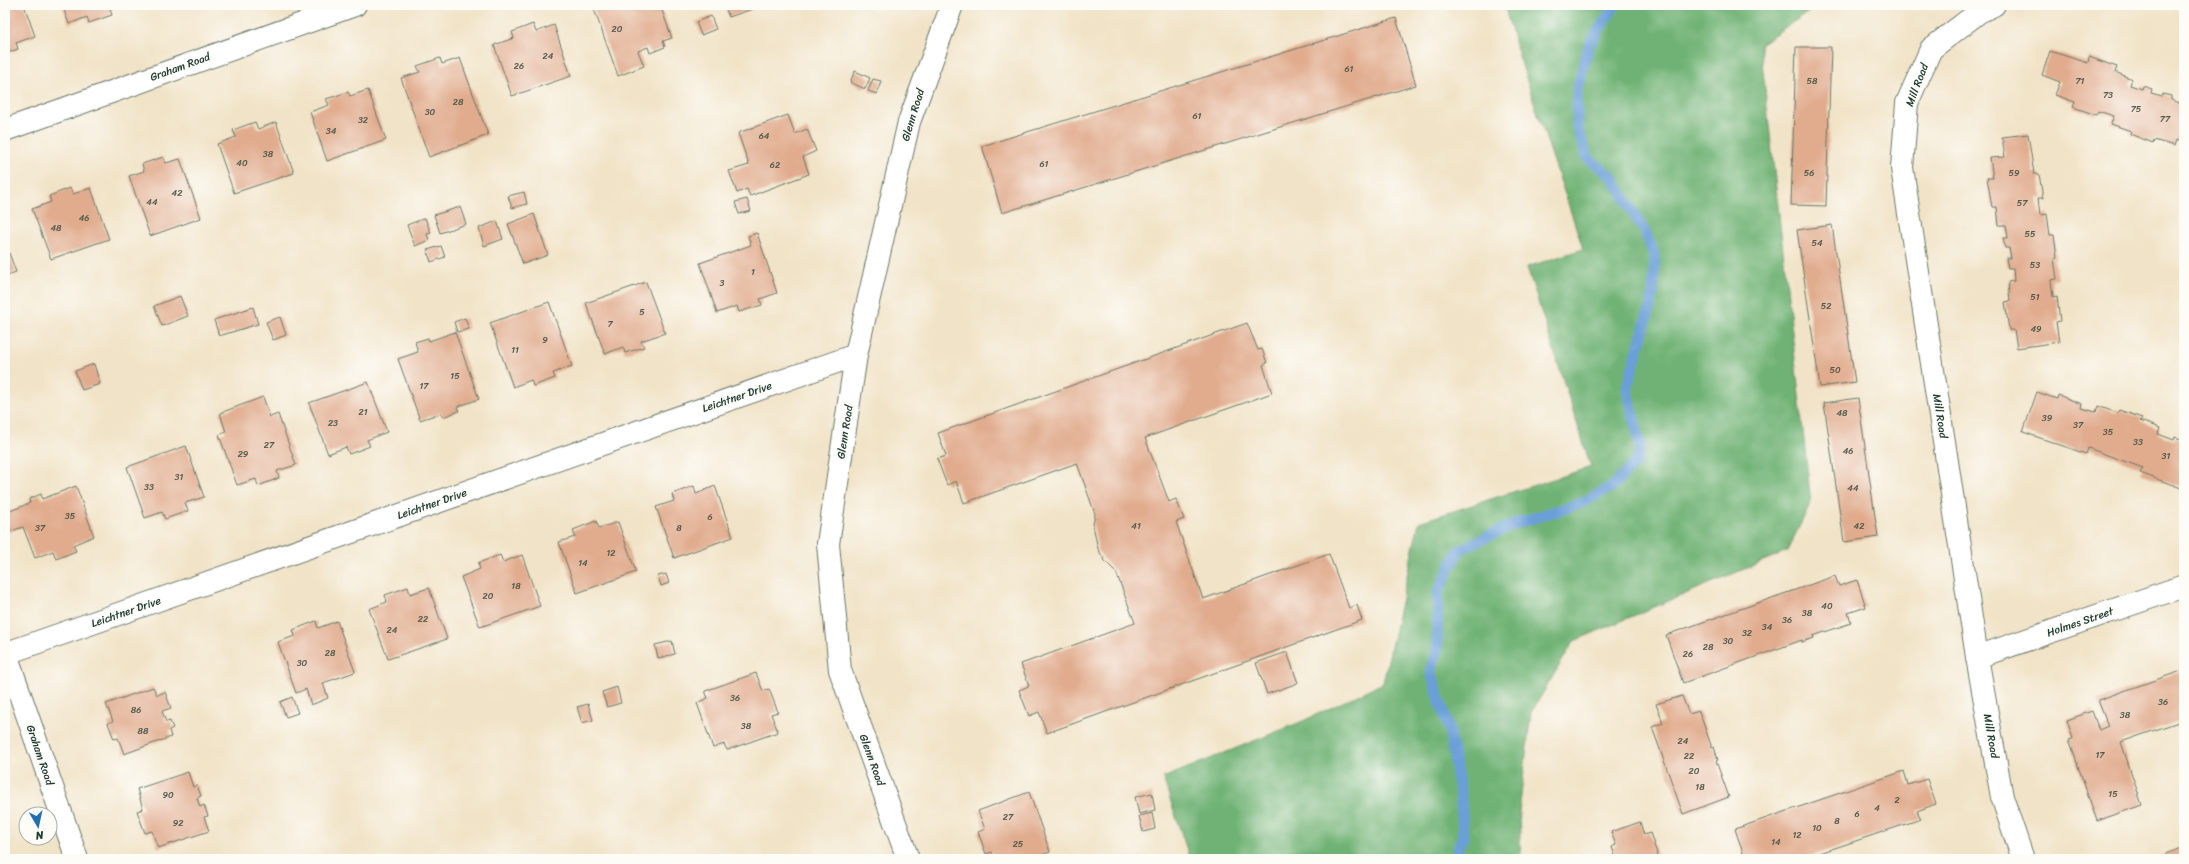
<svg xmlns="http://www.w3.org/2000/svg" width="2189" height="864" viewBox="0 0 2189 864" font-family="Sriracha,sans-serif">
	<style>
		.forest { fill: #70b275; stroke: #487854 }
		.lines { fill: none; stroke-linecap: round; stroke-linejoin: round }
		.stream { stroke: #6a9fd7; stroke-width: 11 }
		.building { fill: #e1ac8e }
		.minor-casing { stroke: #687767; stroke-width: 24 }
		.minor { stroke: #fff; stroke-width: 22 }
		.labels { text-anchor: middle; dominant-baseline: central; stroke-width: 3.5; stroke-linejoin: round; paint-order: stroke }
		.number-label { font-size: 9px; fill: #50594a }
		.street-label { font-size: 11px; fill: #1f3d34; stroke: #fdfcf7 }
	</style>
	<rect width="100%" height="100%" fill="#fdfcf7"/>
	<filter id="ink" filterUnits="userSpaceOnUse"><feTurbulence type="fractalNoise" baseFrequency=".025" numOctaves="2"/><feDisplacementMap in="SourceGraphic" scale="8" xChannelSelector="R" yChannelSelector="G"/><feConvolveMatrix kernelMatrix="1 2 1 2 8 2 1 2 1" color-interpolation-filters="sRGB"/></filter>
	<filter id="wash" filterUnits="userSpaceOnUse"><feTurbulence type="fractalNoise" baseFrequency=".012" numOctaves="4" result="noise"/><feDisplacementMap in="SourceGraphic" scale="16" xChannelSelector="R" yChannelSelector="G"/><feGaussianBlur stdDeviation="0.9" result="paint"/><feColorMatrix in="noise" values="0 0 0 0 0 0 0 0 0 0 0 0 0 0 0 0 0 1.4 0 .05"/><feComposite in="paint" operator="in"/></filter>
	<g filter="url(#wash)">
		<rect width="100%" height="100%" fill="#f1e3c7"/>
		<path class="forest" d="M1504,5H1819L1760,44L1811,503L1787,551L1574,641L1531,713L1519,812L1521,859H1190L1163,778L1303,721L1383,683L1419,522L1591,467L1527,267L1583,249C1557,168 1527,87 1504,5Z"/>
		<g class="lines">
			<polyline class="stream" points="1454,859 1463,836 1461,798 1450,733 1431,672 1437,651 1438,592 1459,550 1514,524 1582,503 1613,486 1637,461 1640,444 1627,388 1653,296 1655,256 1645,232 1612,177 1587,157 1577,127 1577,89 1589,45 1615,5"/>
		</g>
		<g id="blocks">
			<g class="building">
				<polygon points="5,5 24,5 35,36 16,43 18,49 5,54"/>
				<polygon points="62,5 120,5 110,9 112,15 89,23 87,17 69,24"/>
				<polygon points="606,5 660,5 672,38 663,41 665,47 650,53 648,47 638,51 644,66 618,76 594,9"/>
				<polygon points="724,5 764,5 729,17"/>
				<polygon points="711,16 716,29 701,35 696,22"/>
				<polygon points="1396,18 1416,85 1002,213 982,146"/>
				<polygon points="533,24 536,32 554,25 571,76 512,96 494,45 514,38 512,32"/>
				<polygon points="1796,47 1831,47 1826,206 1791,205"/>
				<polygon points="2050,51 2088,63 2089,57 2117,67 2115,72 2132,79 2130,85 2142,89 2143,86 2152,89 2151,93 2162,96 2163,94 2171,96 2171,100 2184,105 2184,143 2176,140 2174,146 2154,140 2153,143 2130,134 2131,131 2111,124 2114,116 2098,111 2096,115 2073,107 2075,102 2055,95 2060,82 2042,75"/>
				<polygon points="440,58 442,64 460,58 488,135 429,157 401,78 420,72 417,66"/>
				<polygon points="855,71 870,78 865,89 850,82"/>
				<polygon points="873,79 881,81 877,94 868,91"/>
				<polygon points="368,90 386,140 327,161 310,112 329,105 326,99 348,92 350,96"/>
				<polygon points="788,115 795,134 807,129 816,151 803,157 809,174 750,196 747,189 737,193 729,171 749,165 738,133"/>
				<polygon points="255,122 258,129 276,122 294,173 234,193 217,144 236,137 233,130"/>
				<polygon points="2028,134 2034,174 2039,174 2043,198 2038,198 2040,215 2047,214 2050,235 2054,235 2057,258 2054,259 2057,279 2051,280 2053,297 2057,296 2060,321 2056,322 2059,342 2017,348 2014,330 2009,330 2005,302 2010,301 2008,282 2014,281 2013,268 2008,268 2006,258 2011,258 2009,248 2005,248 2003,238 2008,238 2006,225 1999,225 1997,207 1992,207 1987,178 1993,178 1990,158 2005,157 2002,137"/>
				<polygon points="163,157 166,163 180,159 201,218 150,236 129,176 144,171 142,164"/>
				<polygon points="70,188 73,194 91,188 109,239 51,259 32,209 51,202 49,196"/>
				<polygon points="524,192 527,204 512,208 508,196"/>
				<polygon points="747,199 751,211 739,214 735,202"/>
				<polygon points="460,207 466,224 440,233 434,215"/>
				<polygon points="534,214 548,255 523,264 508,224"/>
				<polygon points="425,218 431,233 427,234 429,240 415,246 407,225"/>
				<polygon points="497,221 503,239 484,246 479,228"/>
				<polygon points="1832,225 1855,382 1820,387 1797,230"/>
				<polygon points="757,233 777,293 760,299 762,305 739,312 737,306 717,313 700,263 751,245 748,236"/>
				<polygon points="5,242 16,272 5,276"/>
				<polygon points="441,246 445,257 431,262 427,250"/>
				<polygon points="646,282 665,333 641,341 644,347 625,353 623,347 605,354 586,303"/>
				<polygon points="180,296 188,316 162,326 154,306"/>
				<polygon points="549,302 572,366 553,373 555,378 533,386 531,380 513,387 490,323"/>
				<polygon points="253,307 258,324 219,336 214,320"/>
				<polygon points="280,317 286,335 273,340 266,322"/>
				<polygon points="465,318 469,329 457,332 454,322"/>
				<polygon points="1247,323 1258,350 1262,349 1267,363 1263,365 1272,393 1145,438 1169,502 1176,499 1184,519 1176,522 1203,599 1329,554 1349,608 1357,605 1362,620 1047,733 1039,712 1029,716 1019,690 1029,686 1021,664 1135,623 1116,572 1105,561 1098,549 1093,525 1095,514 1077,463 964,503 956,481 947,485 937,459 946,456 938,433"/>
				<polygon points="455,332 479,399 457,407 459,411 443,417 441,413 420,420 398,359 418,352 415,342 428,338 429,341"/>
				<polygon points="94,364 100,384 82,390 75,371"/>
				<polygon points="368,382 387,432 367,440 370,446 349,454 346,447 328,454 309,403"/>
				<polygon points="2037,392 2057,399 2058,395 2082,404 2081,408 2096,412 2098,406 2117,413 2119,410 2142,418 2140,421 2160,428 2158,434 2174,440 2175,437 2184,440 2184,489 2140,473 2143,468 2088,448 2086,454 2023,432"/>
				<polygon points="263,397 270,417 278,414 296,465 277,471 279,478 258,486 256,479 237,485 219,435 226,432 220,413"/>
				<polygon points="1858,398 1878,537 1844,542 1824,403"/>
				<polygon points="186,446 204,497 185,503 188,511 165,519 162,512 145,518 127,467"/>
				<polygon points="76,486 94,536 73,545 76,551 56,559 53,551 35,558 23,527 6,533 5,513 30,503 29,499 41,494 42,499"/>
				<polygon points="694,486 696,494 715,486 733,537 674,558 656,507 674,501 672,494"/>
				<polygon points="596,521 599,528 618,522 636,572 577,593 559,542 575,537 573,530"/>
				<polygon points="500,555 503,562 522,555 540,606 480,627 461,577 480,569 478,563"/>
				<polygon points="666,574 669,583 661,586 658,576"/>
				<polygon points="1835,576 1839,586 1857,580 1866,607 1848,613 1851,623 1813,636 1814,638 1802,642 1802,640 1683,683 1666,635"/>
				<polygon points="408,587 410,594 429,588 447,639 388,659 369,609 387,602 385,595"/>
				<polygon points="316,621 318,628 337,621 355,672 323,683 328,698 311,705 306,689 296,693 278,642 295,636 293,630"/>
				<polygon points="672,641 675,654 658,658 655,645"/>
				<polygon points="1287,652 1298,683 1267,694 1256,663"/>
				<polygon points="2184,670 2184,720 2121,742 2142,805 2097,821 2069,740 2073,739 2067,720 2092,711 2099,730 2108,726 2098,700"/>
				<polygon points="756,673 763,691 769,689 778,712 771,714 778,732 727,750 724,744 713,748 697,703 708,698 705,691"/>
				<polygon points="153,687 157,695 165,692 171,708 162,711 166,722 170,721 173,728 169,730 171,737 124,754 118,738 114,739 108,723 113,721 106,704"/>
				<polygon points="617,687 621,703 607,707 602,692"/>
				<polygon points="1682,696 1689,714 1699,711 1712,748 1714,747 1718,760 1716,761 1729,797 1683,814 1652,727 1663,723 1656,704"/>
				<polygon points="292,697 298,713 286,717 280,702"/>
				<polygon points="588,704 593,720 582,723 577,707"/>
				<polygon points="1904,771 1908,785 1927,779 1936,804 1917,811 1921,819 1802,859 1745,859 1735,829"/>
				<polygon points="188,772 193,787 197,785 201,796 197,798 200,807 204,805 208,816 204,817 209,831 158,848 152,831 145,833 137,811 143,809 137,789"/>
				<polygon points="1029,792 1050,852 1031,859 995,859 992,852 986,854 978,832 985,829 978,811"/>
				<polygon points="1152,793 1155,810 1139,814 1135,797"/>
				<polygon points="1152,813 1155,829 1143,832 1139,816"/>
				<polygon points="1640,822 1644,835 1650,833 1659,859 1616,859 1612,847 1616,845 1611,832"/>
				<polygon points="2184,841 2184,859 2167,859 2165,854 2182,848 2180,843"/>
			</g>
		</g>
	</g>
	<g filter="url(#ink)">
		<use href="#blocks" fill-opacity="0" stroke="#687767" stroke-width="1"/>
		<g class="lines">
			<defs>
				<g id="minor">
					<polyline points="1994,5 1979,12 1931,49 1907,103 1902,168 1977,657 2002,797 2023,859"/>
					<polyline points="5,130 355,5"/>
					<polyline points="5,651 77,859"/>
					<polyline points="7,653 856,355"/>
					<polyline points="1977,657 2184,586"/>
					<polyline points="908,859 840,670 828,544 856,355 909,122 952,5"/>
				</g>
			</defs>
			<use href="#minor" class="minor-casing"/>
			<use href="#minor" class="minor"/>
		</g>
	</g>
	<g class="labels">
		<g class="number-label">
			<text x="617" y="29">20</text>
			<text x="548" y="56">24</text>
			<text x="519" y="66">26</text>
			<text x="1349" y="69">61</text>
			<text x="1812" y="81">58</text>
			<text x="2080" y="81">71</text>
			<text x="2108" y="95">73</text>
			<text x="458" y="102">28</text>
			<text x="2136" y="109">75</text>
			<text x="430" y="112">30</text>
			<text x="1197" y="116">61</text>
			<text x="2165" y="119">77</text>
			<text x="363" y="120">32</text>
			<text x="331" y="131">34</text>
			<text x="764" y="136">64</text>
			<text x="268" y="154">38</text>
			<text x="242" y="163">40</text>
			<text x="1044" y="164">61</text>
			<text x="775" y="165">62</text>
			<text x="1809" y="173">56</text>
			<text x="2014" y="173">59</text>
			<text x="177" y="193">42</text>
			<text x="152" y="202">44</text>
			<text x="2022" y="203">57</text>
			<text x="84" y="218">46</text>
			<text x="56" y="228">48</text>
			<text x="2030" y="234">55</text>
			<text x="1817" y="243">54</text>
			<text x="2035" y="265">53</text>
			<text x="753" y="272">1</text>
			<text x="722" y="283">3</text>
			<text x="2035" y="297">51</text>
			<text x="1826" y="306">52</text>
			<text x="642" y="312">5</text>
			<text x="610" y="324">7</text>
			<text x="2036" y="329">49</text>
			<text x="545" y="340">9</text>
			<text x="515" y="350">11</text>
			<text x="1835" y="370">50</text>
			<text x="455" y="376">15</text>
			<text x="424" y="386">17</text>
			<text x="363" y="412">21</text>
			<text x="1842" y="413">48</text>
			<text x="2047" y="418">39</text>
			<text x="333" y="423">23</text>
			<text x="2078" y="425">37</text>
			<text x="2108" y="432">35</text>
			<text x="2138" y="442">33</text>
			<text x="269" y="445">27</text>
			<text x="1848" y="451">46</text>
			<text x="243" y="454">29</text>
			<text x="2166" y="456">31</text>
			<text x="179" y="477">31</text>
			<text x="149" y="487">33</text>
			<text x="1853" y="488">44</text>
			<text x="70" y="516">35</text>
			<text x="710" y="517">6</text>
			<text x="1136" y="526">41</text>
			<text x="1859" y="526">42</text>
			<text x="40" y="528">37</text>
			<text x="679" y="528">8</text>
			<text x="611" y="553">12</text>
			<text x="583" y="563">14</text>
			<text x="516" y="586">18</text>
			<text x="488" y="596">20</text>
			<text x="1827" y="606">40</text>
			<text x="1807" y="613">38</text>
			<text x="423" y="619">22</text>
			<text x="1787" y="620">36</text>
			<text x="1767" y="627">34</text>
			<text x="392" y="630">24</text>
			<text x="1747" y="633">32</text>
			<text x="1728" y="641">30</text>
			<text x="1708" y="647">28</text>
			<text x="330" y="653">28</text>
			<text x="1688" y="654">26</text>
			<text x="302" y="663">30</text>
			<text x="735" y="698">36</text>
			<text x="2163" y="702">36</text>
			<text x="136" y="710">86</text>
			<text x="2125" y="715">38</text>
			<text x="746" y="726">38</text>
			<text x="143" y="731">88</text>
			<text x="1683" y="741">24</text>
			<text x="2100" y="755">17</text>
			<text x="1689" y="756">22</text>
			<text x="1694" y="771">20</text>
			<text x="1700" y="787">18</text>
			<text x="2113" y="794">15</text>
			<text x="168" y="795">90</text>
			<text x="1897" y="800">2</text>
			<text x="1877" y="808">4</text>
			<text x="1857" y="814">6</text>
			<text x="1008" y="817">27</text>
			<text x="1837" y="821">8</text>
			<text x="178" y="823">92</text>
			<text x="1817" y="828">10</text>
			<text x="1797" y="835">12</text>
			<text x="1776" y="842">14</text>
			<text x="1018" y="844">25</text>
		</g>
		<g class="street-label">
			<text transform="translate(180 67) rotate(-20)">Graham Road</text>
			<text transform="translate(1917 85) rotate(-69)">Mill Road</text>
			<text transform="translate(913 115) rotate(-73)">Glenn Road</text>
			<text transform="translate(737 397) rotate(-19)">Leichtner Drive</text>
			<text transform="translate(1940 416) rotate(81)">Mill Road</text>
			<text transform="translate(845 432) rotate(-81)">Glenn Road</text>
			<text transform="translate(432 504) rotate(-19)">Leichtner Drive</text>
			<text transform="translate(126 612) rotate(-19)">Leichtner Drive</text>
			<text transform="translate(2080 622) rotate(-19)">Holmes Street</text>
			<text transform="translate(1991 736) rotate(80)">Mill Road</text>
			<text transform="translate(40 755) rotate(71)">Graham Road</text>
			<text transform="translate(872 760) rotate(70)">Glenn Road</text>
		</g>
	</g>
	<rect width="2189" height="864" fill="none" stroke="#fdfcf7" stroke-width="20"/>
	<g transform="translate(38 826) rotate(171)"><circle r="19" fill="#fdfcf7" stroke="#a4b0a9"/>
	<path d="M0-3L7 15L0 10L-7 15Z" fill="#1f6fb2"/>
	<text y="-6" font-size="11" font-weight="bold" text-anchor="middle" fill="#1f3d34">N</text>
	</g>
</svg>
